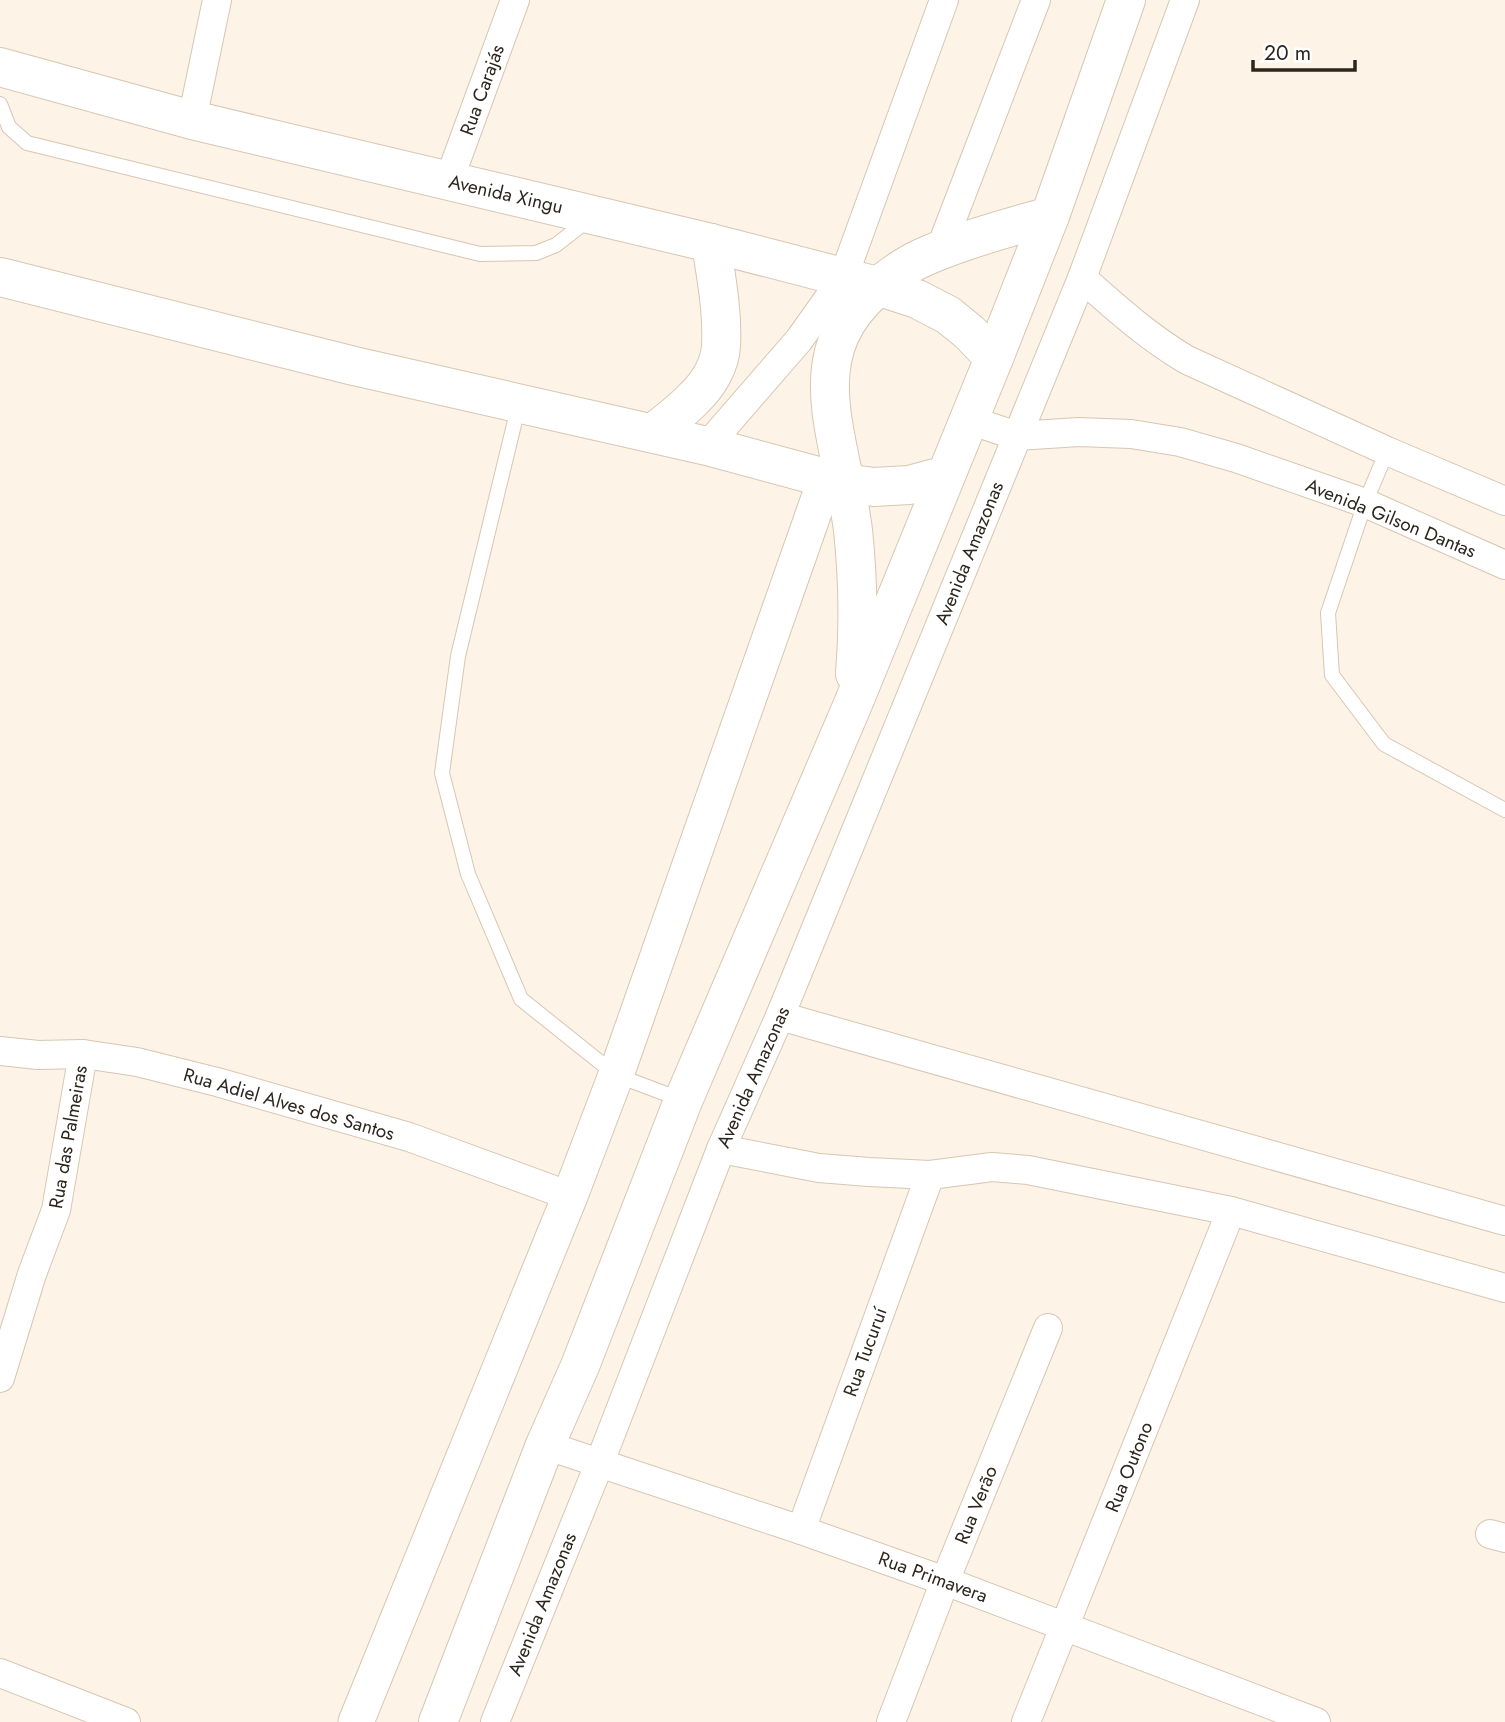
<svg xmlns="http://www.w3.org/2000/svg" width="1505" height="1722" viewBox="0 0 1505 1722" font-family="Jost,sans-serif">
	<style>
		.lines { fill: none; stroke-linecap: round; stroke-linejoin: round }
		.service-casing { stroke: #d7c6b2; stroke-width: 16 }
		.minor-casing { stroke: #d7c6b2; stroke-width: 30 }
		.tertiary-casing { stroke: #d7c6b2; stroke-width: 37 }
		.primary-casing { stroke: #d7c6b2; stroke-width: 40 }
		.service { stroke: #fff; stroke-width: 14 }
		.minor { stroke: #fff; stroke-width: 28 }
		.tertiary { stroke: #fff; stroke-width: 35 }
		.primary { stroke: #fff; stroke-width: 38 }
		.labels { text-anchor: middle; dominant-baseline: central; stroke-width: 6; stroke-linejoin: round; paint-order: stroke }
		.street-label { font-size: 19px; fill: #2c261e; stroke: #fff }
	</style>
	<rect width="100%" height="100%" fill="#fdf3e6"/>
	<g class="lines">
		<defs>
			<g id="service">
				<polyline points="0,104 9,127 27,143 480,254 536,253 556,245 588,220"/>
				<polyline points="519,404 458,656 442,773 468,874 521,999 616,1075 682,1100"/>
				<polyline points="1387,451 1365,503 1328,613 1332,675 1384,744 1505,810"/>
			</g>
			<g id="minor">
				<polyline points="192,120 217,0"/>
				<polyline points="449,180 515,0"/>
				<polyline points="940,250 1036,0"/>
				<path d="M1082,278C1116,308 1148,337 1187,360L1387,451L1505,501"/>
				<polyline points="969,420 1017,436 1079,432 1131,434 1180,442 1236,458 1365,503 1505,565"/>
				<polyline points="707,446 799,340 843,278 944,0"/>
				<polyline points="780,1016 1505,1221"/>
				<polyline points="0,1051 38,1055 83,1054 137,1062 217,1082 409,1137 570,1196"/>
				<polyline points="721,1149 819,1168 869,1172 930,1175 992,1167 1028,1170 1231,1211 1505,1288"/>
				<polyline points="0,1378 32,1274 56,1210 83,1054"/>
				<polyline points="545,1445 801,1530 945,1581 1316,1722"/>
				<polyline points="801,1530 930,1175"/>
				<polyline points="1490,1534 1505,1538"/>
				<polyline points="0,1673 126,1722"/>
				<polyline points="495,1722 600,1462 721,1149 780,1016 1082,278 1185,0"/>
				<polyline points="891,1722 945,1581 1048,1328"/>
				<polyline points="1026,1722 1231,1211"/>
			</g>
			<polyline id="tertiary" points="356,1722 570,1196 616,1075 826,478"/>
			<g id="primary">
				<polyline points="0,67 192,120 711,243 877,286 917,299 948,315 969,332 994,358"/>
				<polyline points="0,277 354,366 707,446 844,483 874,487 909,485 946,475"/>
				<path d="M653,433C667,422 682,411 694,398C708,385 720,365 721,346C723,312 716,277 711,243"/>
				<path d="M855,674C859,626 858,578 853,530C839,422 788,341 905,267C922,256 943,249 963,242C992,232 1021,224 1050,216"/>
				<polyline points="438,1722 545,1445 580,1366 683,1101 853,704 994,358 1050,216 1126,0"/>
			</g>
		</defs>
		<use href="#service" class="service-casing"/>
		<use href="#minor" class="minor-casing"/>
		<use href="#tertiary" class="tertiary-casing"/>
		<use href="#primary" class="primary-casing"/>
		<use href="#service" class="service"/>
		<use href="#minor" class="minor"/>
		<use href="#tertiary" class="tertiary"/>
		<use href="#primary" class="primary"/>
	</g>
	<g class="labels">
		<g class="street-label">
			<text transform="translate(482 90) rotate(-70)">Rua Carajás</text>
			<text transform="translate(506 194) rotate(13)">Avenida Xingu</text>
			<text transform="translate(1391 518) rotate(22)">Avenida Gilson Dantas</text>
			<text transform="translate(969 553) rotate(-68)">Avenida Amazonas</text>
			<text transform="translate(753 1077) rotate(-66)">Avenida Amazonas</text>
			<text transform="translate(289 1104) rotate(16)">Rua Adiel Alves dos Santos</text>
			<text transform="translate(68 1137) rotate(-80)">Rua das Palmeiras</text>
			<text transform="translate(865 1352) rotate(-70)">Rua Tucuruí</text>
			<text transform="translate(1129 1467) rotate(-68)">Rua Outono</text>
			<text transform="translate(976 1505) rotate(-68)">Rua Verão</text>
			<text transform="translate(933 1577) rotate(20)">Rua Primavera</text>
			<text transform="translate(542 1604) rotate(-68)">Avenida Amazonas</text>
		</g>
	</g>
	<path d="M1253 60v10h102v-10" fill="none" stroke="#2c261e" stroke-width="3.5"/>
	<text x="1264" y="60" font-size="21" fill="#2c261e" stroke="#ffffff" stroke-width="5" paint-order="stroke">20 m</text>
</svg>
